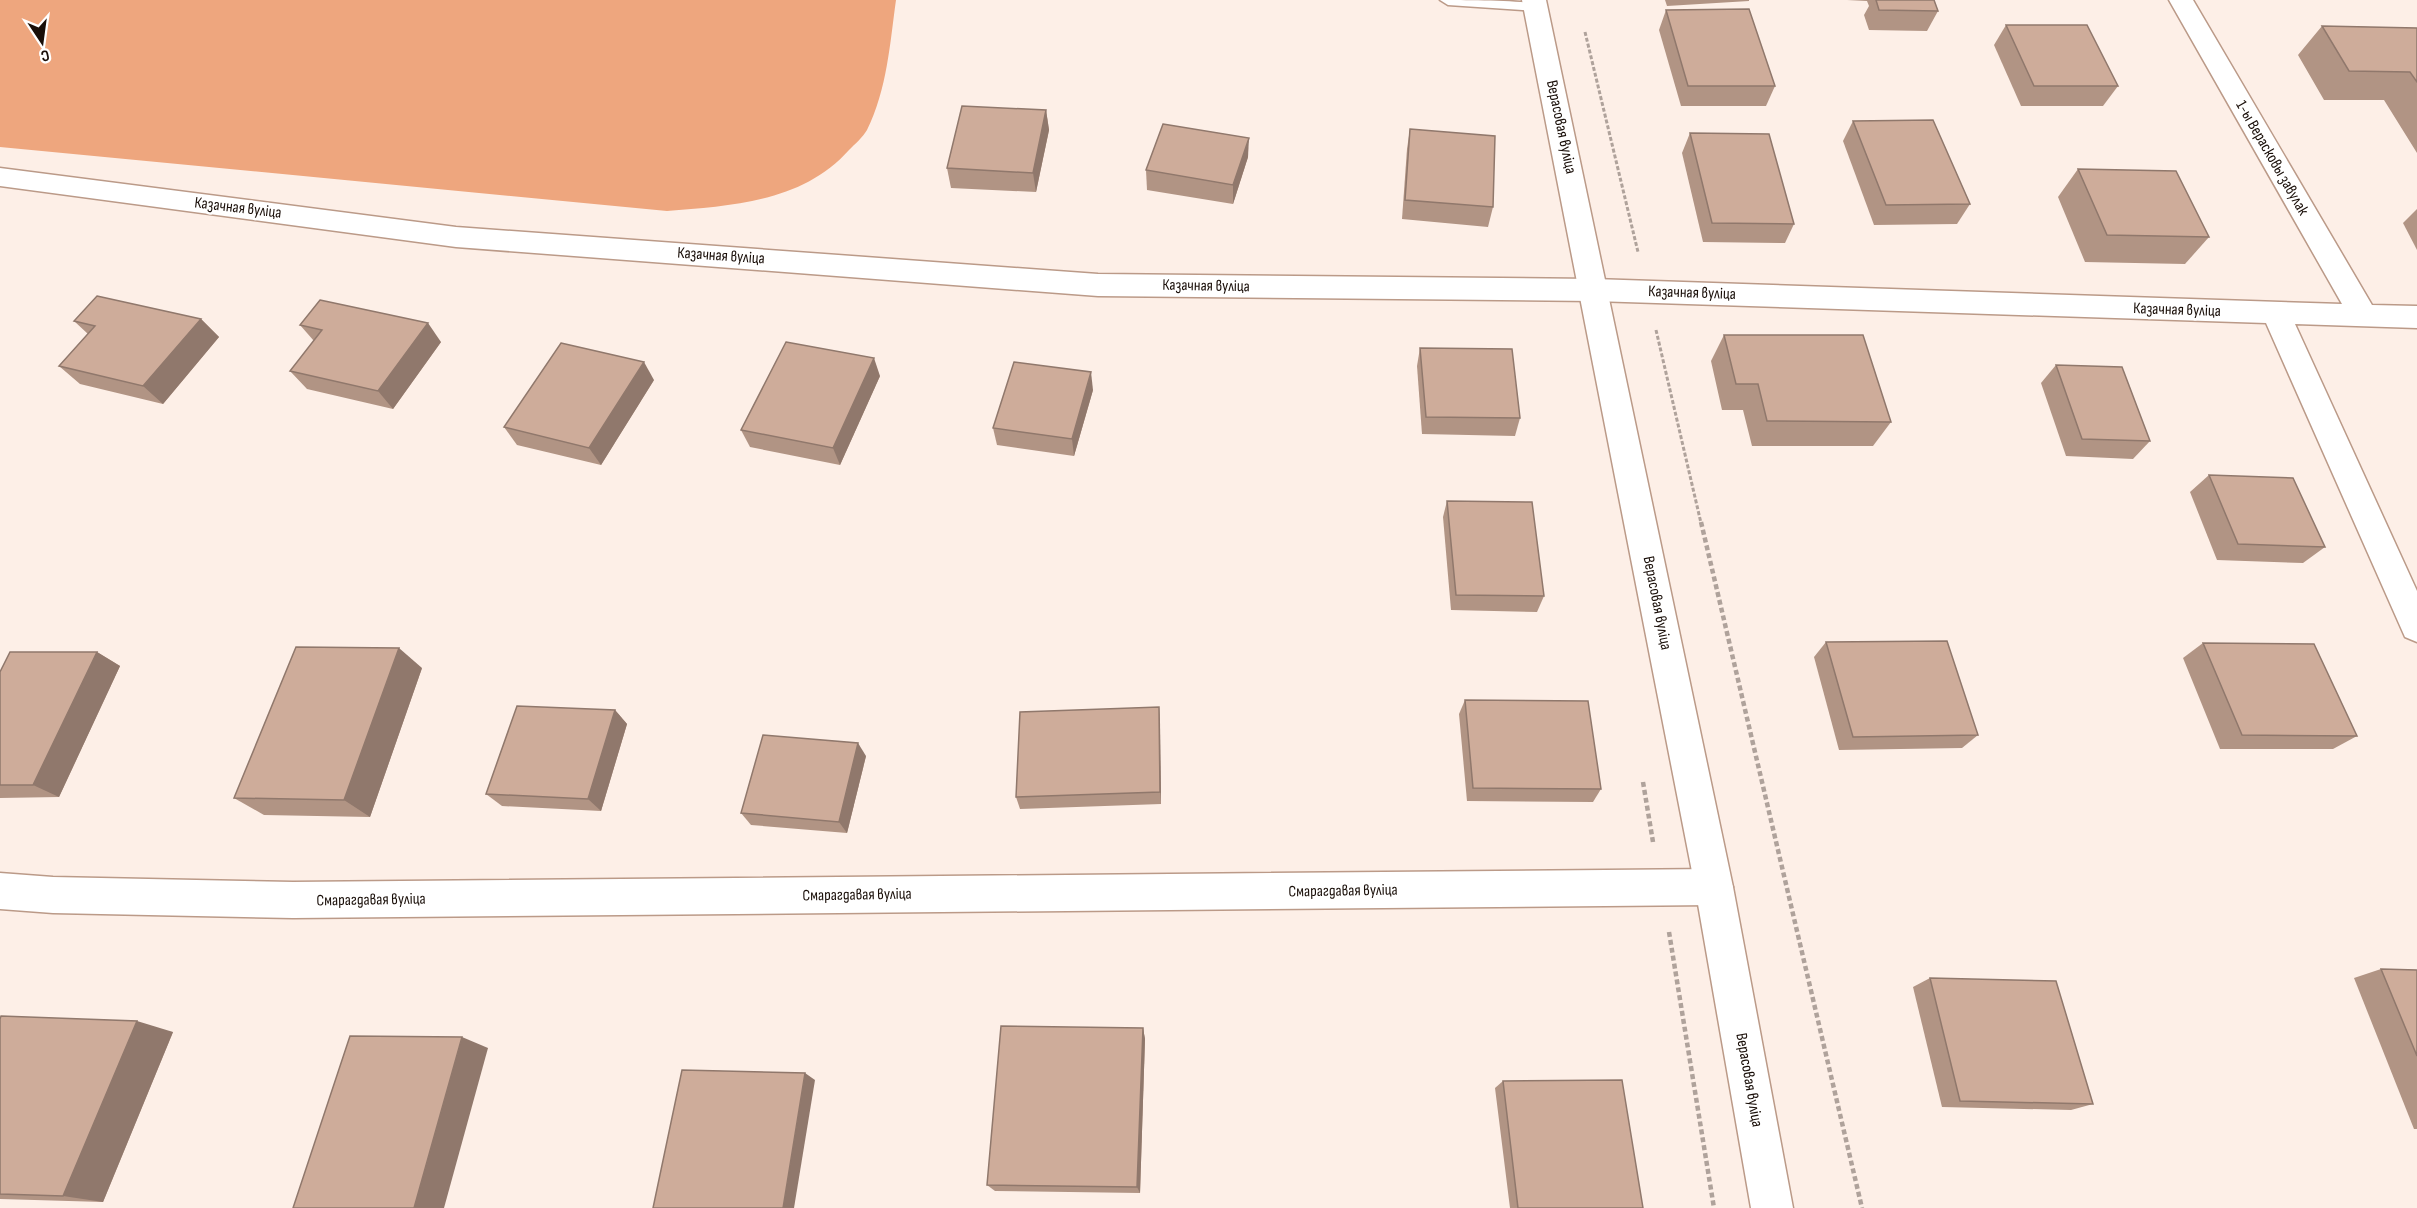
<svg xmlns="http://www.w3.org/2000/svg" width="2417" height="1208" viewBox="0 0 2417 1208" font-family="'Sofia Sans Condensed',sans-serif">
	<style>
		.forest { fill: #eea67e }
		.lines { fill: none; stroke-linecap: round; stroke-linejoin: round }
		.service-casing { stroke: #bb9a88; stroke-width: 3 }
		.minor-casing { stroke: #bb9a88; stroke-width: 3 }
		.tertiary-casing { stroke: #bb9a88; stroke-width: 3 }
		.path-far1 { stroke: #afa29b; stroke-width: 3; stroke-dasharray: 4 2; stroke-linecap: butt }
		.path { stroke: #afa29b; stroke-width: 4.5; stroke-dasharray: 5 3; stroke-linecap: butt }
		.service { fill: #fff; fill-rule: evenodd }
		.minor { fill: #fff; fill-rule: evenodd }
		.tertiary { fill: #fff; fill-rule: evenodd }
		.wall { fill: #b19484 }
		.shaded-wall { fill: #90786c }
		.building { fill: #ceac9a; stroke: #90786c; stroke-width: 1.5 }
		.labels { text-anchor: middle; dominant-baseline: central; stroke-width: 5; stroke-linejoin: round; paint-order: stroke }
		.street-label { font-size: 16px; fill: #190e08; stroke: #fff }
	</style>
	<rect width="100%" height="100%" fill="#fdefe7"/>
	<path class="forest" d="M0,0H896C890,43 887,90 867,130C863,137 855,144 849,150C803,202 731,206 667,211L0,147Z"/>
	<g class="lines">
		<defs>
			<path id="service" d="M1440,0C1458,0 1535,0 1544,6L1536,11L1448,5Z"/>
			<g id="minor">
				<polygon points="2169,0 2193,0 2372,305 2417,306 2417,328 2295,324 2417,591 2417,642 2405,637 2266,323 1594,301 1098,296 456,247 0,186 0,168 456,227 1098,274 1594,279 2342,304"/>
				<polygon points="1714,869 1727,874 1733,887 1727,900 1714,905 293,918 53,913 0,909 0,873 53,877 293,882"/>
			</g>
			<polygon id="tertiary" points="1522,0 1546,0 1733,887 1793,1208 1751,1208 1695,887"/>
		</defs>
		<use href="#service" class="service-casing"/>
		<use href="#minor" class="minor-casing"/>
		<use href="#tertiary" class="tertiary-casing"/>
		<g class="path-far1">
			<polyline points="1585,32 1638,252"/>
			<polyline points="1656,330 1701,523"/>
		</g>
		<g class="path">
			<polyline points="1701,522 1862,1208"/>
			<polyline points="1643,782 1653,842"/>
			<polyline points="1669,932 1714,1208"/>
		</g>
		<use href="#service" class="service"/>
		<use href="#minor" class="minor"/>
		<use href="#tertiary" class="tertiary"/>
	</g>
	<g class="wall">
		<polygon points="1665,0 1749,0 1749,1 1667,6"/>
		<polygon points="1847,0 1934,0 1938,11 1927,31 1869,30 1864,15 1869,6 1867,1"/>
		<polygon points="1666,10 1775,86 1766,106 1681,106 1659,30"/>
		<polygon points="2006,25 2118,86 2103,106 2021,106 1994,45"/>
		<polygon points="2322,26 2417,28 2417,153 2384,100 2324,100 2298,55"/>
		<polygon points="1046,110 1049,130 1036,192 951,188 947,168"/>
		<polygon points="1853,121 1970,204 1957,224 1874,225 1843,141"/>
		<polygon points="1410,129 1493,207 1488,227 1402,219 1407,149"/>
		<polygon points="1690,133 1794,224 1785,243 1703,242 1682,153"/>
		<polygon points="1248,157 1233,204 1147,190 1146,170"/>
		<polygon points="2078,169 2209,237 2185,264 2085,262 2058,197"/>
		<polygon points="2417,209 2417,250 2403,223"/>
		<polygon points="201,319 219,337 163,404 80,384 59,366 88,334 74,321"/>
		<polygon points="300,325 441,342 393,409 307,389 290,371 314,341"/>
		<polygon points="1724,335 1891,422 1873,446 1752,446 1743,410 1722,410 1711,361"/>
		<polygon points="1420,348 1520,418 1515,436 1422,434 1417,366"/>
		<polygon points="2056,365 2150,441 2133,459 2066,456 2041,383"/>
		<polygon points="880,376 840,465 750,447 741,430"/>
		<polygon points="654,380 601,465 517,445 504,427"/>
		<polygon points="1093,390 1074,456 997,445 993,428"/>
		<polygon points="2209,475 2325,547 2303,563 2217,560 2190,492"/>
		<polygon points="1447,501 1544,596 1537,612 1451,610 1443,517"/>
		<polygon points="1826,642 1978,735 1962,748 1839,750 1814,657"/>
		<polygon points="2203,643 2357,736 2333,749 2220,749 2183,658"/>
		<polygon points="97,652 120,666 59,797 0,798 0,672"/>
		<polygon points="422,668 370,817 264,815 234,798"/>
		<polygon points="1465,700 1601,789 1593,802 1467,801 1459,714"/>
		<polygon points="1159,707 1161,804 1020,809 1016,797"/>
		<polygon points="615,710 627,724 601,811 502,806 486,794"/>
		<polygon points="866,756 847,833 751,825 741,813"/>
		<polygon points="2381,969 2417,970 2417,1129 2414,1129 2354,978"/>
		<polygon points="1930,978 2093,1104 2071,1110 1942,1107 1913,987"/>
		<polygon points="0,1019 173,1032 103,1202 0,1199"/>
		<polygon points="1143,1028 1145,1039 1140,1193 995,1191 987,1185"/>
		<polygon points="1503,1081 1643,1208 1510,1208 1495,1088"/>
	</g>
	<g class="shaded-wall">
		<polygon points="1046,110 1049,130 1036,192 1033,173"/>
		<polygon points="1249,138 1248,157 1233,204 1233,185"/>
		<polygon points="201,319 219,337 163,404 143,386"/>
		<polygon points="428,323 441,342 393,409 378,391"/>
		<polygon points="874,358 880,376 840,465 833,448"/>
		<polygon points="644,362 654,380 601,465 589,448"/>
		<polygon points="1091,372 1093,390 1074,456 1072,439"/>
		<polygon points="399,648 422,668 370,817 344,800"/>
		<polygon points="97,652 120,666 59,797 33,785"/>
		<polygon points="1159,707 1160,721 1161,804 1160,792"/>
		<polygon points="615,710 627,724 601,811 588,799"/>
		<polygon points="858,743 866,756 847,833 839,822"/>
		<polygon points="137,1021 173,1032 103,1202 63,1196"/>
		<polygon points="1143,1028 1145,1039 1140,1193 1137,1187"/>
		<polygon points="462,1037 488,1048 444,1208 414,1208"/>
		<polygon points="805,1073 815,1080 794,1208 783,1208"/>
	</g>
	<g class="building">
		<polygon points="1876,0 1934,0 1938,11 1879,10"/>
		<polygon points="1749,9 1775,86 1688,86 1666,10"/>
		<polygon points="2006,25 2087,25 2118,86 2034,86"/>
		<polygon points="2322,26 2417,28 2417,82 2410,72 2349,71"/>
		<polygon points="962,106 1046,110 1033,173 947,168"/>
		<polygon points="1933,120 1970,204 1886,205 1853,121"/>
		<polygon points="1163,124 1249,138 1233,185 1146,170"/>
		<polygon points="1410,129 1495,136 1493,207 1405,200"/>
		<polygon points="1690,133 1769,134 1794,224 1712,223"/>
		<polygon points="2078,169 2176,171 2209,237 2107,235"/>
		<polygon points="97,296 201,319 143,386 59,366 95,326 74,321"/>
		<polygon points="320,300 428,323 378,391 290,371 322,330 300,325"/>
		<polygon points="1724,335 1863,335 1891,422 1767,421 1758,384 1736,384"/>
		<polygon points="786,342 874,358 833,448 741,430"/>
		<polygon points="561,343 644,362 589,448 504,427"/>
		<polygon points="1420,348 1512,349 1520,418 1426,417"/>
		<polygon points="1014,362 1091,372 1072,439 993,428"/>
		<polygon points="2056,365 2122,367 2150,441 2082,439"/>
		<polygon points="2209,475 2293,478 2325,547 2238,544"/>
		<polygon points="1447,501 1532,502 1544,596 1456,595"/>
		<polygon points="1947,641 1978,735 1853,737 1826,642"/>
		<polygon points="2203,643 2314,644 2357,736 2242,735"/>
		<polygon points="296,647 399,648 344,800 234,798"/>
		<polygon points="10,652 97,652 33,785 0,785 0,672"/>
		<polygon points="1465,700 1588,701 1601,789 1473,788"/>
		<polygon points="517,706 615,710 588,799 486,794"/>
		<polygon points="1159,707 1160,792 1016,797 1020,712"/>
		<polygon points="763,735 858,743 839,822 741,813"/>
		<polygon points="2381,969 2417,970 2417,1056"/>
		<polygon points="1930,978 2056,981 2093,1104 1960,1101"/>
		<polygon points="1,1016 137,1021 63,1196 0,1194 0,1019"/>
		<polygon points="1001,1026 1143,1028 1137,1187 987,1185"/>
		<polygon points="350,1036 462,1037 414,1208 293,1208"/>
		<polygon points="682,1070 805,1073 783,1208 653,1208"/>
		<polygon points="1622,1080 1643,1208 1518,1208 1503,1081"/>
	</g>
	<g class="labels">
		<g class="street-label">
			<text transform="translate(1561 127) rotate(78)">Верасовая вуліца</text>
			<text transform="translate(2272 158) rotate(60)">1-ы Верасковы завулак</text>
			<text transform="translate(238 208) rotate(7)">Казачная вуліца</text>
			<text transform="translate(721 256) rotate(4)">Казачная вуліца</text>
			<text transform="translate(1206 286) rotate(1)">Казачная вуліца</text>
			<text transform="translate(1692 293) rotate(2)">Казачная вуліца</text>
			<text transform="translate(2177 310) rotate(2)">Казачная вуліца</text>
			<text transform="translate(1657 603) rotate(79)">Верасовая вуліца</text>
			<text transform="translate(1343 891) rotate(-1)">Смарагдавая вуліца</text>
			<text transform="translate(857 895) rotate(-1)">Смарагдавая вуліца</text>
			<text transform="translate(371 900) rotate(-1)">Смарагдавая вуліца</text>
			<text transform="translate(1749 1080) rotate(80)">Верасовая вуліца</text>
		</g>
	</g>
	<g transform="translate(42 42) rotate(167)" stroke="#ffffff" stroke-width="4.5" paint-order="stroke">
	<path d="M0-4.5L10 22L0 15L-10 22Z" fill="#190e08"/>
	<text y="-9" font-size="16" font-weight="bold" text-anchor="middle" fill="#190e08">С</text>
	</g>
</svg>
